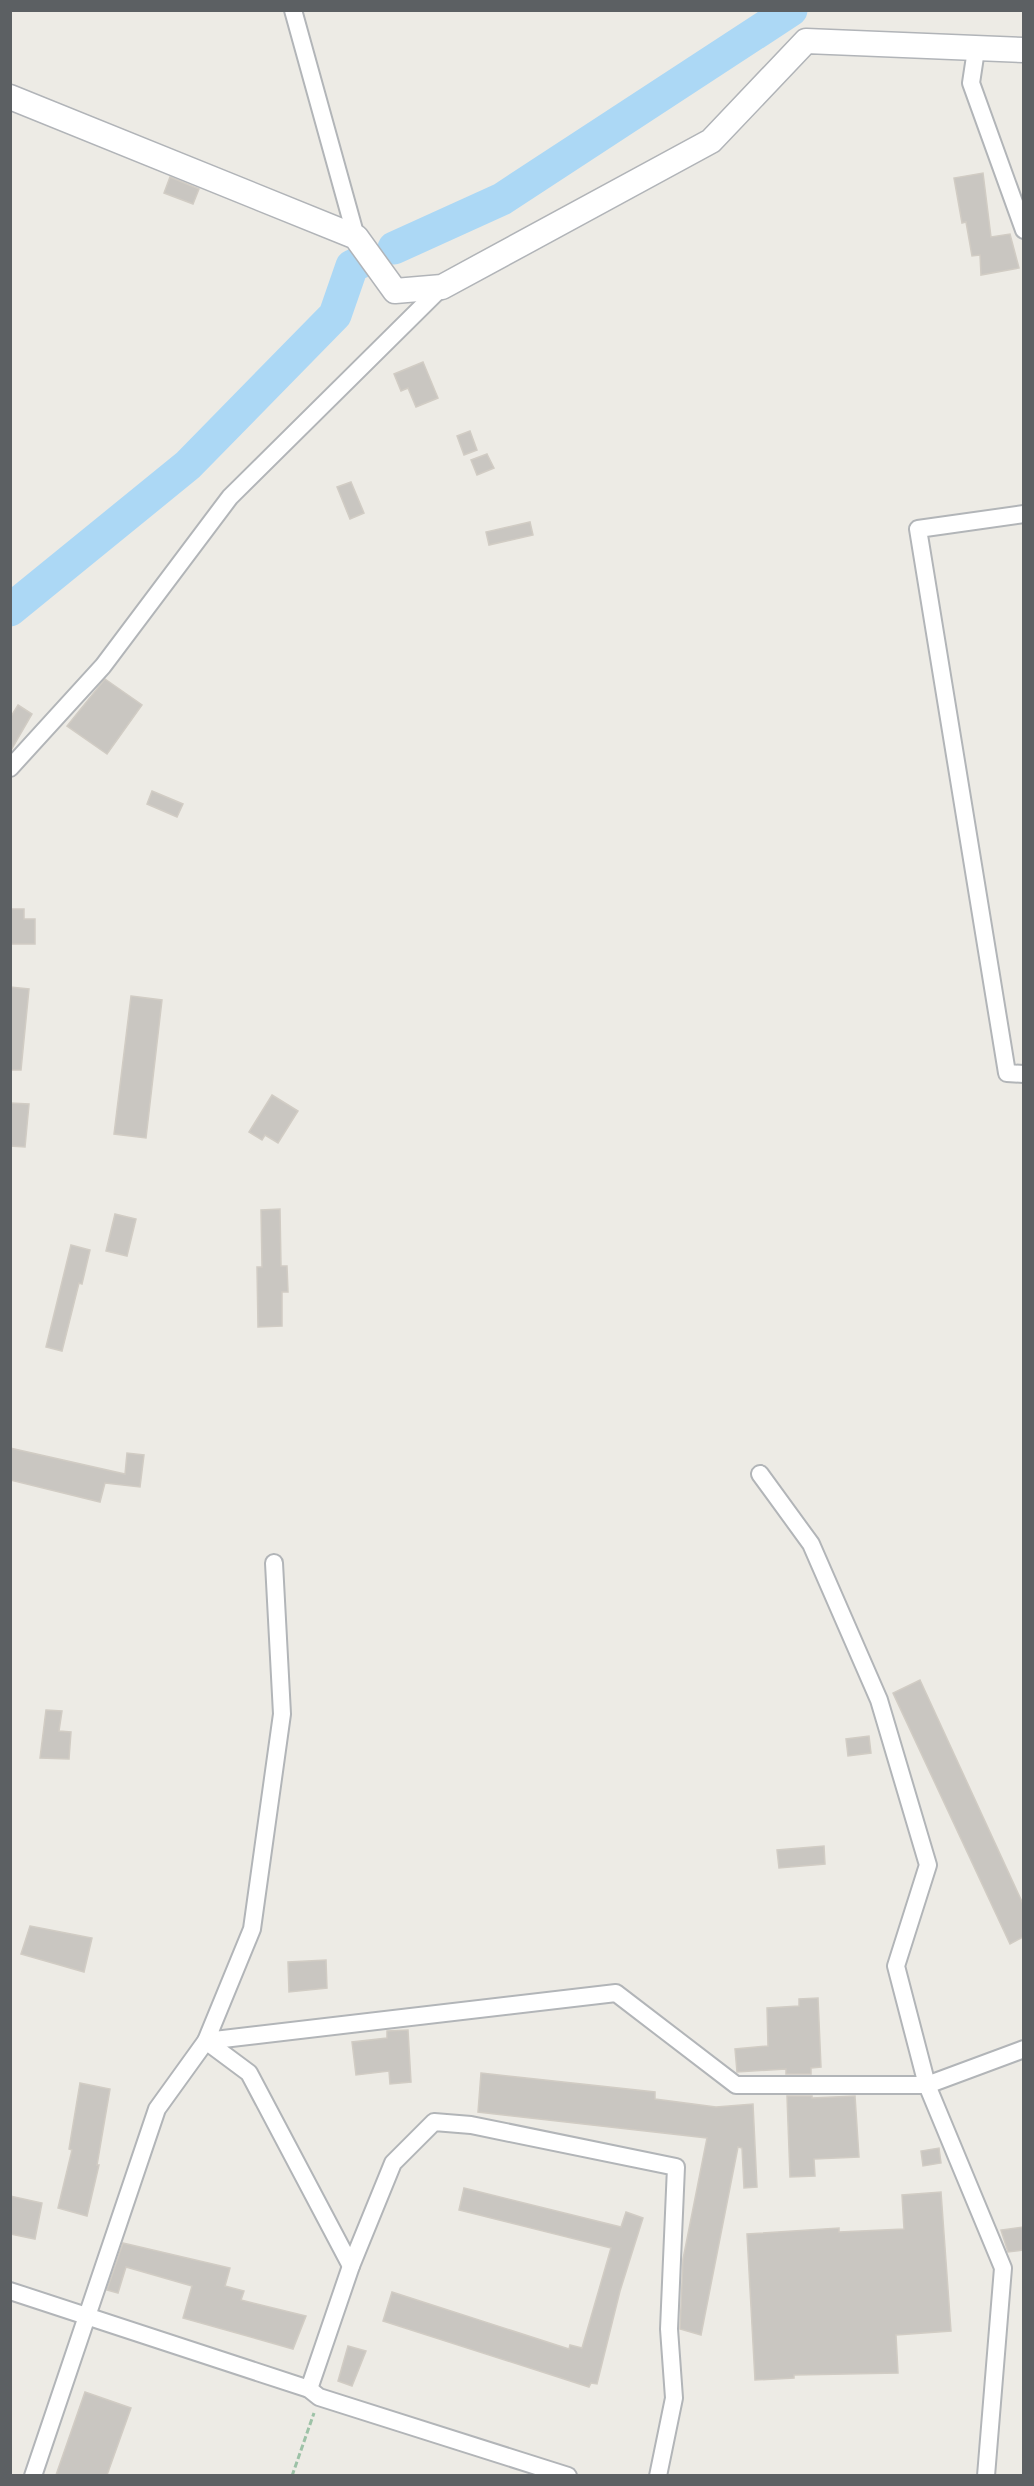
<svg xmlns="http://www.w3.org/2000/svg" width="1034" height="2486" viewBox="0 0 1034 2486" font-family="'Fira Sans',sans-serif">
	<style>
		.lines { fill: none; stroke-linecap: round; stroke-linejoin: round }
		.river { stroke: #acd8f5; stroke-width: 33 }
		.building { fill: #c9c6c1; stroke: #d1ccc4; stroke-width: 1.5 }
		.street-casing { stroke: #b2b5b8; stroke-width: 20 }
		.secondary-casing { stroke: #b1b4b8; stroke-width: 27 }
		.path { stroke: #9dc2a7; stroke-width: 3; stroke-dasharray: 6 3; stroke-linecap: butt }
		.street { stroke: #fff; stroke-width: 16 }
		.secondary { stroke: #fff; stroke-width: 24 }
	</style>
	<rect width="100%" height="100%" fill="#edebe5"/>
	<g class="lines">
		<g class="river">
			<polyline points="394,248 502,199 791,10"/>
			<polyline points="10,610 188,465 335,315 352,266 361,262"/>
		</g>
	</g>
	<g class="building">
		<polygon points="983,173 991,237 1010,234 1019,268 981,275 980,255 972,256 966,222 962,223 954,178"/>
		<polygon points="170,177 199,189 193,204 164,193"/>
		<polygon points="423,362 438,398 416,407 408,388 401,391 394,374"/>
		<polygon points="470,431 477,450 464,455 457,436"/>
		<polygon points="487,454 494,468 477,475 471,460"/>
		<polygon points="351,482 364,513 350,519 337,487"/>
		<polygon points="530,522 533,535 489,545 486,532"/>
		<polygon points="105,679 142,705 107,754 67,726"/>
		<polygon points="18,705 32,714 10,752 10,718"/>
		<polygon points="152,791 183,804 177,817 147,804"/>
		<polygon points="10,909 24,909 24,919 35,919 35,944 10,944"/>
		<polygon points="10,987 29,989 21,1070 10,1070"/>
		<polygon points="131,996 162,1000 146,1138 114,1134"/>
		<polygon points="272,1095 298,1111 278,1143 265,1135 262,1140 249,1132"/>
		<polygon points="10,1103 29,1104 25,1147 10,1146"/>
		<polygon points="280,1209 281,1266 287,1266 288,1292 282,1292 282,1326 258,1327 257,1267 262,1267 261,1210"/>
		<polygon points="115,1214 136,1219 127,1256 106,1251"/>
		<polygon points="71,1245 90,1250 82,1284 79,1283 62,1351 46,1347"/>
		<polygon points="10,1448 125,1474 127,1453 144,1455 140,1487 105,1483 100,1502 10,1480"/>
		<polygon points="920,1680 1023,1904 1023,1937 1010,1944 893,1693"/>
		<polygon points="46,1710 62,1711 59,1731 71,1732 69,1759 40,1758"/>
		<polygon points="869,1736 871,1753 848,1756 846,1739"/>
		<polygon points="824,1846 825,1864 779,1868 777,1850"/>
		<polygon points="30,1926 92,1938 84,1972 21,1954"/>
		<polygon points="326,1960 327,1988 289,1992 288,1962"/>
		<polygon points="818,1998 821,2067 811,2068 811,2074 786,2074 786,2069 737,2072 735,2049 768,2046 767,2008 799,2006 799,1999"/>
		<polygon points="408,2030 411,2082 390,2084 389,2071 356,2075 352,2042 387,2038 387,2031"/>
		<polygon points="481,2073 655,2092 655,2099 716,2107 753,2104 757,2187 744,2188 742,2148 738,2147 701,2335 680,2329 683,2259 707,2138 478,2112"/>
		<polygon points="80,2083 110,2089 97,2165 99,2165 87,2216 58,2208 72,2150 69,2149"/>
		<polygon points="787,2096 812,2096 812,2098 855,2096 859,2157 814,2159 815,2176 790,2177"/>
		<polygon points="939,2148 941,2163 923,2166 921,2151"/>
		<polygon points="464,2188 621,2227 626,2212 643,2218 620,2291 597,2384 591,2383 589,2387 383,2321 392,2292 569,2349 570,2345 582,2348 611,2248 459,2210"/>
		<polygon points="941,2192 951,2331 896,2335 898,2373 794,2375 794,2378 755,2380 747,2234 839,2228 839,2232 904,2229 902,2195"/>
		<polygon points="10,2196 42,2203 35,2239 10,2234"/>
		<polygon points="1023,2227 1023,2250 1008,2252 1001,2230"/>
		<polygon points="123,2243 230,2268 225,2286 244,2291 241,2300 306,2316 293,2349 183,2318 192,2286 126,2267 118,2293 107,2290"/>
		<polygon points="348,2346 366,2351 352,2386 338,2381"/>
		<polygon points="85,2392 131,2408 107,2475 56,2475"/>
	</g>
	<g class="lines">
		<defs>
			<g id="street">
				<polyline points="293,10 356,237"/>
				<polyline points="976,50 971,83 1024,230"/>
				<polyline points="1024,514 918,529 1007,1073 1024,1074"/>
				<polyline points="10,768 103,666 230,497 442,287"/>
				<polyline points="760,1474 811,1544 879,1700 928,1865 896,1966 927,2085 1003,2268 986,2476"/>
				<polyline points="274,1563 282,1714 252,1929 206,2041 616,1993 736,2085 927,2085 1024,2049"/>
				<polyline points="10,2291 309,2389 319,2397 568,2476"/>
				<polyline points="309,2389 351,2266 393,2163 434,2122 471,2125 676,2167 669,2329 674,2398 658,2476"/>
				<polyline points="33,2476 157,2109 206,2041 249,2073 351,2266"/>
			</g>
			<polyline id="secondary" points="10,97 356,237 395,291 442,287 711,141 806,41 1024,50"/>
		</defs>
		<use href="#street" class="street-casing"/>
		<use href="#secondary" class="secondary-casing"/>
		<polyline class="path" points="292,2476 314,2413"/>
		<use href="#street" class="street"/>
		<use href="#secondary" class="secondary"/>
	</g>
	<rect width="1034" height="2486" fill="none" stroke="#5c6063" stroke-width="24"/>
</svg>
